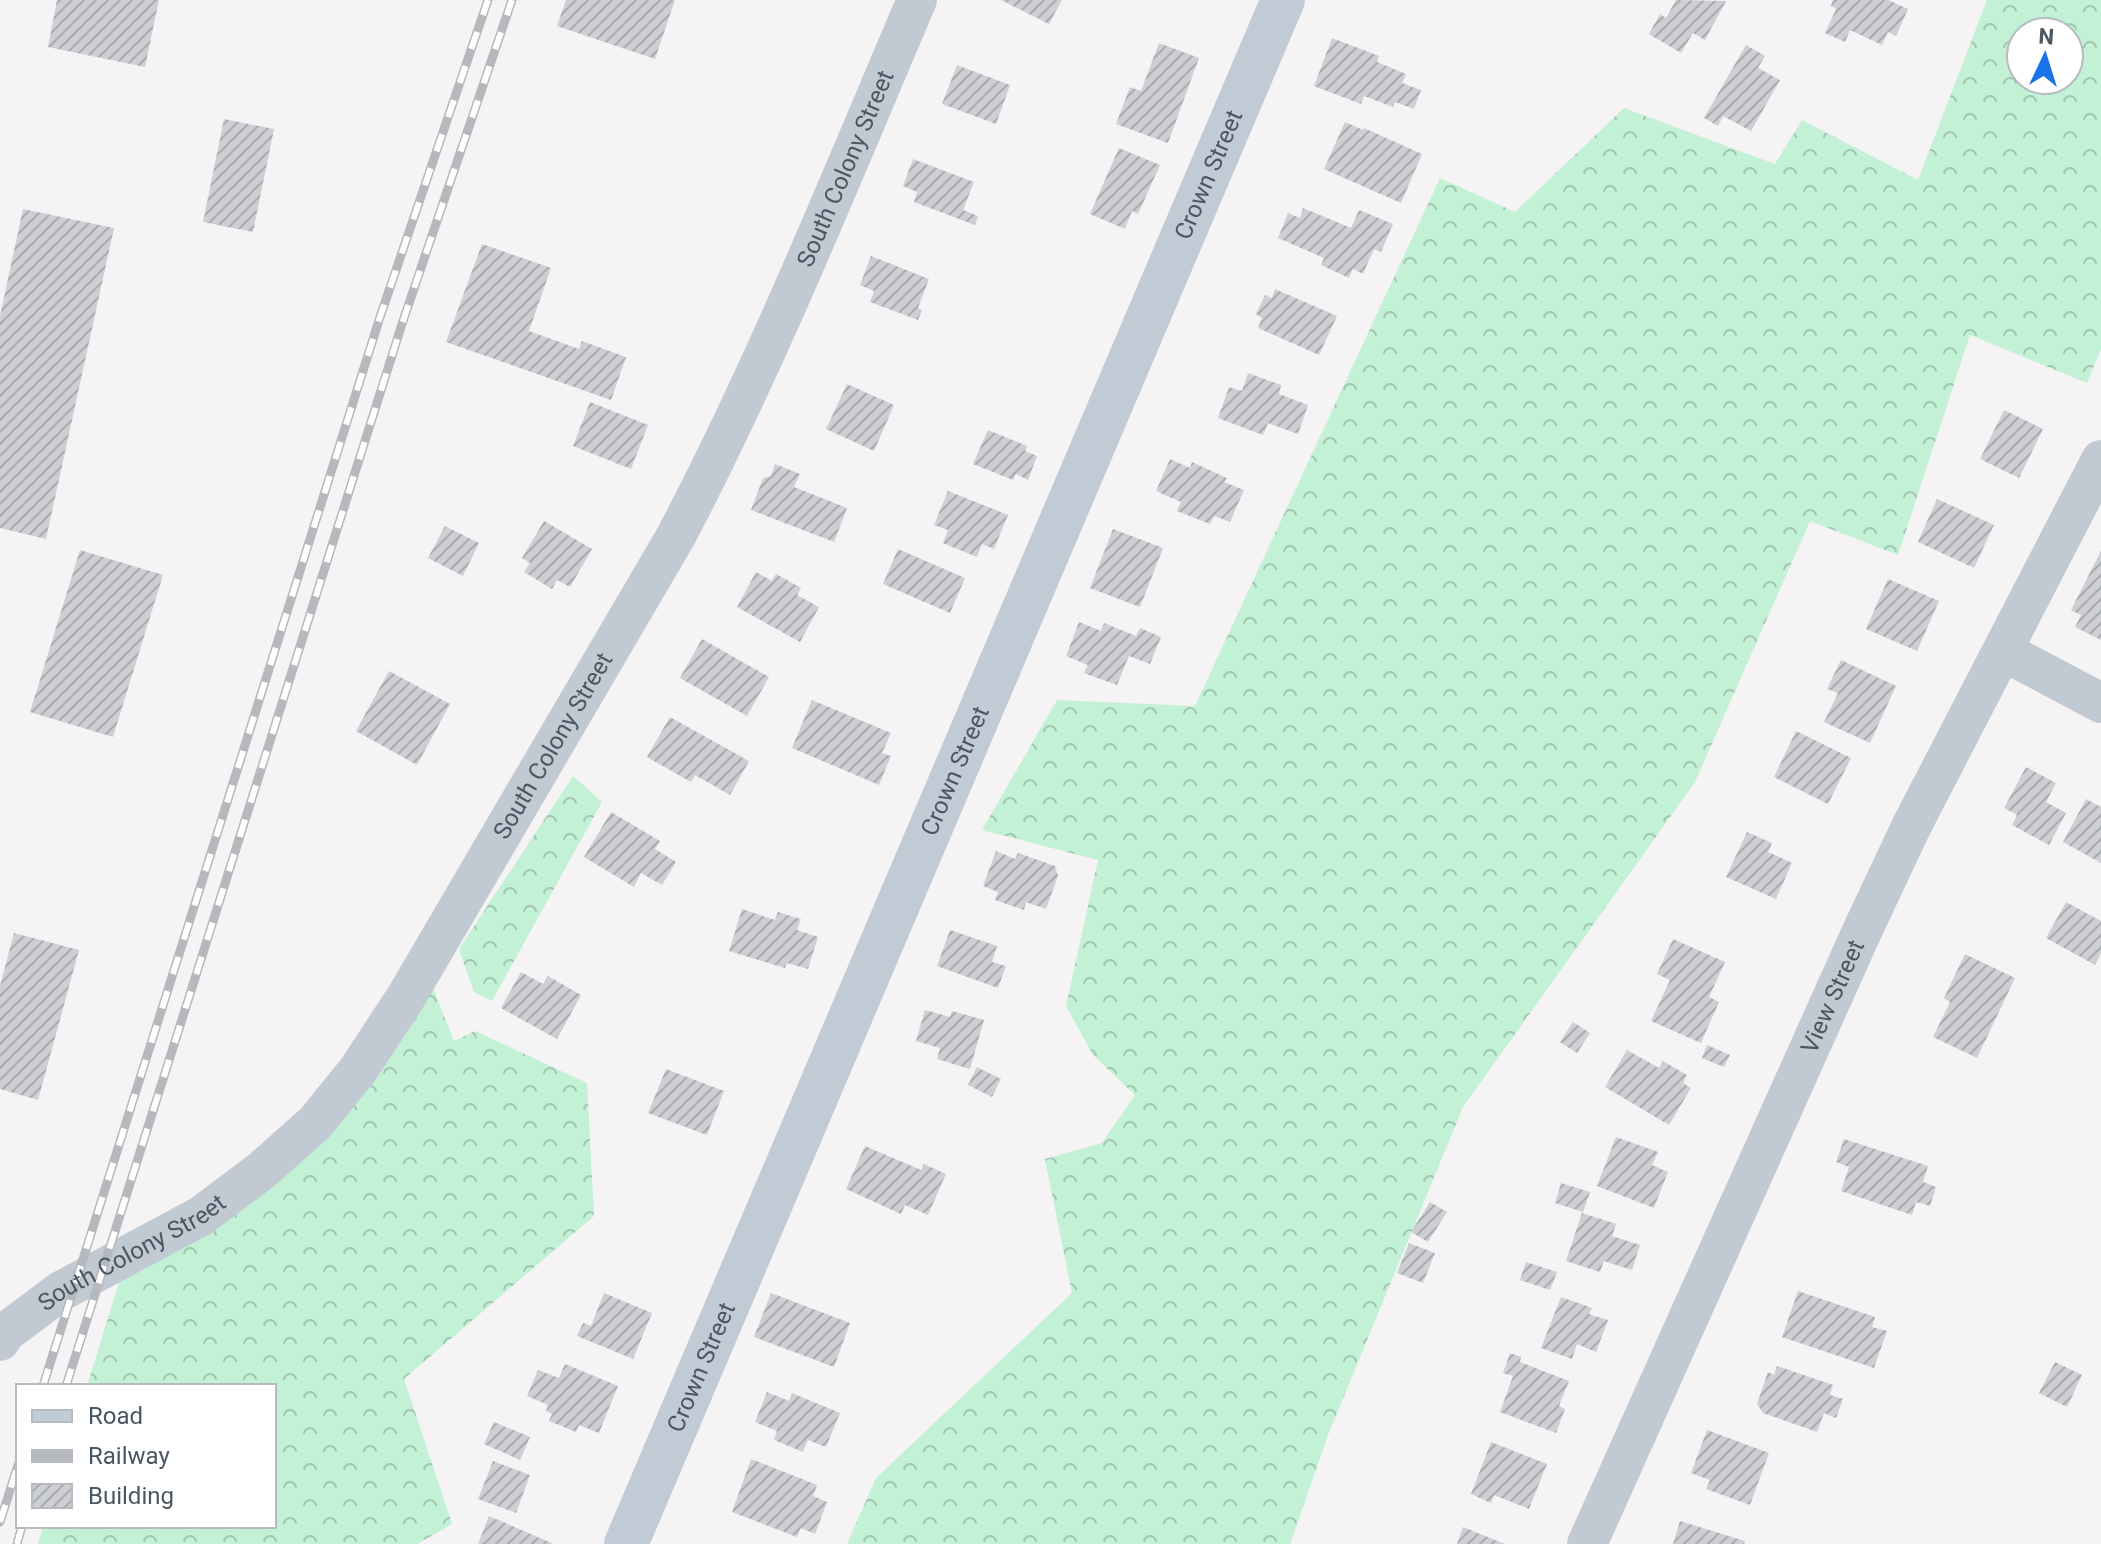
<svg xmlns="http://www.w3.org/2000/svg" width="2101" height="1544" viewBox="0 0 2101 1544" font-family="Roboto,sans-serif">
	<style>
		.forest { fill: url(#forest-crowns); fill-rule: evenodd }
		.building { fill: url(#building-hatch) }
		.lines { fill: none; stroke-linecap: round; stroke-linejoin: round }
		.street { stroke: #c1cad2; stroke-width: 40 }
		.secondary { stroke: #c1cbd6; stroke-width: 44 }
		.rail-casing { stroke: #b5b8bd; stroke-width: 9 }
		.rail { stroke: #fff; stroke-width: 6; stroke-dasharray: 18; stroke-linecap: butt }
		.labels { text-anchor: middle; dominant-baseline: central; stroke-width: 7; stroke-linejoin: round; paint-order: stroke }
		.street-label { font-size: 24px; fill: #4a5661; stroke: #fff }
	</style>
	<defs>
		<pattern id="forest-crowns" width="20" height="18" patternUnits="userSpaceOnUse" patternTransform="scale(2)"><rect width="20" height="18" fill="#c3f1d5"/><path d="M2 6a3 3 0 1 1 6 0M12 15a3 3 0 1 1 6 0" fill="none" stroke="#a0c6b0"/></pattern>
		<pattern id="building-hatch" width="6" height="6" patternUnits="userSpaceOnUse" patternTransform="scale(2)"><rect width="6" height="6" fill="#cdcfd5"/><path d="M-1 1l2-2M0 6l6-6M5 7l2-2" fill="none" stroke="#a8abb0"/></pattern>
	</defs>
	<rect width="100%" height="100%" fill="#f5f3f3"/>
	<g class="forest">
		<path d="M1987,0H2101V349L2087,383L1970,335L1898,555L1810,521L1695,782L1463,1107L1328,1435L1290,1544H847L876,1478L1072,1293L1045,1159L1102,1143L1135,1095L1093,1055L1066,1006L1098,860L982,830L1057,700L1195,706L1440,178L1515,212L1624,108L1775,164L1802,120L1918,180ZM2021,32H2069V80H2021Z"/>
		<polygon points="573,776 602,802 492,1001 474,992 459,949"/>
		<polygon points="433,988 454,1041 475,1031 587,1083 594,1216 404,1379 452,1524 417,1544 38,1544 43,1526 274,1526 274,1386 87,1386 121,1276"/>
	</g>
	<g class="building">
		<polygon points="57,0 159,0 145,67 48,47"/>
		<polygon points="566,0 675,0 655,59 557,26"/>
		<polygon points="1001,0 1062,0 1049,24"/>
		<polygon points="1676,0 1726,1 1705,40 1693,33 1681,53 1649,34 1660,14 1666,18"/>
		<polygon points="1833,0 1888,0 1908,9 1896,36 1888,32 1882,45 1850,30 1845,42 1825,33 1836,9 1831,6"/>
		<polygon points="1332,38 1379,56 1377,62 1406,74 1402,83 1421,90 1414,109 1395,102 1393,107 1364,96 1361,104 1314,86"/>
		<polygon points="1159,43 1199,58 1168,143 1116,124 1130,87 1141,91"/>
		<polygon points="1746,45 1765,56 1758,68 1780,80 1751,131 1723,116 1718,126 1704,118"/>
		<polygon points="957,65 1010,85 996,124 942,104"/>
		<polygon points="224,119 274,129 253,232 203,222"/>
		<polygon points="1345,122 1363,130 1364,128 1422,154 1401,203 1324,169"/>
		<polygon points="1119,148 1160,165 1138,214 1132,211 1125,229 1090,214"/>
		<polygon points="913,159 974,182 963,210 978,216 975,225 914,202 917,192 903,186"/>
		<polygon points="1303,208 1351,228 1359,210 1393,224 1381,252 1374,249 1363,274 1353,269 1349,278 1321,265 1324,258 1278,238 1288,213 1300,218"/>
		<polygon points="23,209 114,228 46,539 0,528 0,316"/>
		<polygon points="482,244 551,268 529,331 579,349 582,341 626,357 611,400 446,342"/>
		<polygon points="871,256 929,279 918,308 922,310 918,320 870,302 874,291 860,285"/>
		<polygon points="1275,289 1337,316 1319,355 1258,328 1262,318 1256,314 1265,295 1272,298"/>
		<polygon points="1248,373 1281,385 1279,394 1308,405 1298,434 1268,423 1263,435 1218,418 1229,387 1242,391"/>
		<polygon points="847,384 894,405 874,451 826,429"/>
		<polygon points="590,402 648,425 631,469 573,446"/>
		<polygon points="2004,410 2043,429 2019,478 1980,459"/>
		<polygon points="988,430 1027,446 1025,451 1037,456 1028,480 1016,474 1013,480 973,464"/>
		<polygon points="1170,459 1190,468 1192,462 1227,478 1224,482 1244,490 1230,522 1214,516 1210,524 1177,511 1181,502 1156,491"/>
		<polygon points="775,464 800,474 794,487 847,508 834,542 751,510 763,478 771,476"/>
		<polygon points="948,491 1008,515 994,549 982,544 977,557 943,543 948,530 934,525"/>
		<polygon points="1937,499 1994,525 1974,568 1918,542"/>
		<polygon points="544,521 592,549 570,587 557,580 552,589 524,572 530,563 522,558"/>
		<polygon points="445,526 479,543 463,576 428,558"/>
		<polygon points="1113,529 1163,548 1140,607 1090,588"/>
		<polygon points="898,549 965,578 950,613 883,584"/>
		<polygon points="80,550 163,575 113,737 30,712"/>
		<polygon points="2101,551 2101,640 2075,627 2081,615 2071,610"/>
		<polygon points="756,572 772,581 776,574 801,588 797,595 819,607 800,642 737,607"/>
		<polygon points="1888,579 1939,601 1917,651 1866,629"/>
		<polygon points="1079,622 1101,631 1104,623 1136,636 1140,628 1161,637 1150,664 1129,656 1117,685 1084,673 1088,665 1066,656"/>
		<polygon points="702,639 769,677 747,716 680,678"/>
		<polygon points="1841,660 1896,686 1870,743 1824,722 1838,693 1827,689"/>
		<polygon points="389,671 450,704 417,765 356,731"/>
		<polygon points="812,700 891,733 882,753 891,756 879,785 792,748"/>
		<polygon points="670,717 749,761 730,795 695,775 691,782 647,757"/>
		<polygon points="1796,731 1851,758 1828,804 1774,777"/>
		<polygon points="2026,767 2056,783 2046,802 2066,813 2049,845 2012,825 2017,815 2004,808"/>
		<polygon points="2086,799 2101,807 2101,863 2063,842"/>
		<polygon points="611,812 660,841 655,849 676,862 662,885 641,873 634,887 584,857"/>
		<polygon points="1747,832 1772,843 1768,852 1792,863 1776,899 1726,877"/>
		<polygon points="996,851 1015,859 1018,853 1055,866 1058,876 1046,909 1026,902 1024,910 995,900 998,892 983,886"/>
		<polygon points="2066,902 2101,921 2101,953 2095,965 2046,938"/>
		<polygon points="742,909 775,920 778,912 801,919 797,930 818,937 808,969 787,963 785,968 729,951"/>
		<polygon points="950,930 997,946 992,962 1006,966 998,988 937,966"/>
		<polygon points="14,933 79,950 38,1100 0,1089 0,986"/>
		<polygon points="1673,939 1725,962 1709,997 1719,1002 1701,1043 1651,1021 1670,980 1657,974"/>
		<polygon points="1965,954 2015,978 1977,1058 1933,1037 1950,1002 1944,998"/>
		<polygon points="521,972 543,984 548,976 581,995 557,1039 501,1008"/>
		<polygon points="925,1010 950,1017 952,1011 984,1020 970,1069 937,1059 940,1048 916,1041"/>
		<polygon points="1573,1022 1590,1033 1577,1053 1560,1042"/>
		<polygon points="1707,1045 1730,1055 1724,1067 1702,1058"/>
		<polygon points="1627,1050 1659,1068 1663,1061 1687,1075 1683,1083 1691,1088 1669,1125 1605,1087"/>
		<polygon points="977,1067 1001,1079 992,1097 968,1085"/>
		<polygon points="666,1069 724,1091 707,1135 648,1113"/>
		<polygon points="1616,1137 1658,1152 1652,1165 1668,1172 1654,1208 1597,1186"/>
		<polygon points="1844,1139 1928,1166 1923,1182 1936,1187 1930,1206 1916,1202 1912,1215 1841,1191 1849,1167 1836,1162"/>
		<polygon points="865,1146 921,1170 924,1164 946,1174 928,1215 905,1205 901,1214 846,1189"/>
		<polygon points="1561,1183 1590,1192 1583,1212 1555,1203"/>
		<polygon points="1430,1202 1447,1212 1428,1242 1411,1232"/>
		<polygon points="1582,1213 1616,1224 1612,1236 1640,1245 1632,1270 1604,1261 1600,1272 1566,1261"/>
		<polygon points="1409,1243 1435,1253 1423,1283 1397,1273"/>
		<polygon points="1526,1262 1557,1272 1550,1290 1520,1280"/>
		<polygon points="1798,1291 1875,1317 1872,1327 1887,1331 1874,1368 1782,1337"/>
		<polygon points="604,1293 652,1313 633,1359 577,1336 583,1323 591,1326"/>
		<polygon points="771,1293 850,1323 834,1367 754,1337"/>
		<polygon points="1561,1297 1592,1308 1589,1314 1608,1320 1596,1352 1577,1344 1572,1359 1541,1348"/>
		<polygon points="1510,1353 1521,1357 1520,1362 1569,1381 1559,1406 1565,1409 1556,1433 1500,1412 1513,1376 1503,1373"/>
		<polygon points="2055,1362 2082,1375 2067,1407 2039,1393"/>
		<polygon points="565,1364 618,1386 599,1433 579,1425 576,1432 549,1421 552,1414 546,1411 548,1405 527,1396 538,1370 559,1378"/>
		<polygon points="1777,1366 1833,1385 1830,1395 1843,1399 1836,1418 1824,1413 1817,1432 1763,1413 1757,1404 1768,1372 1774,1375"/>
		<polygon points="767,1392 789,1401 792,1393 840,1413 826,1447 808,1440 803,1452 774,1440 777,1431 755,1422"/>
		<polygon points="494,1422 530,1437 520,1460 484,1444"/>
		<polygon points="1707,1430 1769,1453 1750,1505 1706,1489 1710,1480 1691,1473"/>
		<polygon points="1491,1442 1547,1464 1529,1509 1494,1495 1491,1503 1471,1494"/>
		<polygon points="751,1459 817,1485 813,1496 827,1502 815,1534 801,1528 797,1537 732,1512"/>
		<polygon points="493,1461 530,1475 516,1513 478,1499"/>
		<polygon points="489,1516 554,1544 478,1544"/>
		<polygon points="1680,1521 1745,1541 1744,1544 1673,1544"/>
		<polygon points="1463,1527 1505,1544 1457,1544"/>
	</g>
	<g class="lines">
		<g class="street">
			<polyline points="2003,651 2101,703"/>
			<path id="s1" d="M0,1341L6,1332L61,1291L201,1216L261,1171L315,1123L358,1070L406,997L676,536C767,363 840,180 917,0"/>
			<path id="s2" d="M1587,1544L1863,929L1912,825L2101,460"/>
		</g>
		<path class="secondary" id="s3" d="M626,1544L1283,0"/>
		<defs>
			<g id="rail">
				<polyline points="43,1386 380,317 488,0"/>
				<polyline points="66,1386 402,324 512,0"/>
				<polyline points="0,1522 18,1465"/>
				<polyline points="17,1544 22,1526"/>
			</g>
		</defs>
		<use href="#rail" class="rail-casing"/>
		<use href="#rail" class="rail"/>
	</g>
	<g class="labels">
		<g class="street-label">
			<text stroke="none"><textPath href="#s1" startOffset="1480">South Colony Street</textPath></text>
			<text stroke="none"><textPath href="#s3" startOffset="1488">Crown Street</textPath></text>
			<text stroke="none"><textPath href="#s1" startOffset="832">South Colony Street</textPath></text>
			<text stroke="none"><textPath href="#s3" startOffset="840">Crown Street</textPath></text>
			<text stroke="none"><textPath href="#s2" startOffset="600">View Street</textPath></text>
			<text stroke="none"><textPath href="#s1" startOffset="160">South Colony Street</textPath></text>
			<text stroke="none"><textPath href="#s3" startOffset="192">Crown Street</textPath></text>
		</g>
	</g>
	<rect x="16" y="1384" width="260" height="144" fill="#ffffff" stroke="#b7bbc0" stroke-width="2"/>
	<rect x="32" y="1410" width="40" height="12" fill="#c1cbd6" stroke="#b7bbc0" stroke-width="2"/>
	<text x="88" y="1424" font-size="24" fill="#4a5661">Road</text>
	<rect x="32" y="1450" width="40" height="12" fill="#b5b8bd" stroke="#b7bbc0" stroke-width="2"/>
	<text x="88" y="1464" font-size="24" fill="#4a5661">Railway</text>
	<rect x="32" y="1484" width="40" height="24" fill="url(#building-hatch)" stroke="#b7bbc0" stroke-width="2"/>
	<text x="88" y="1504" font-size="24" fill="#4a5661">Building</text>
	<g transform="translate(2045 56) rotate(4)"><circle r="38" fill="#ffffff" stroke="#b7bbc0" stroke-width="2"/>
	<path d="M0-6L14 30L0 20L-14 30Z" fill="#1a73e8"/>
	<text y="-12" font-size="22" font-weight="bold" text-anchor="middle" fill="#4a5661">N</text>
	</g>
</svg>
